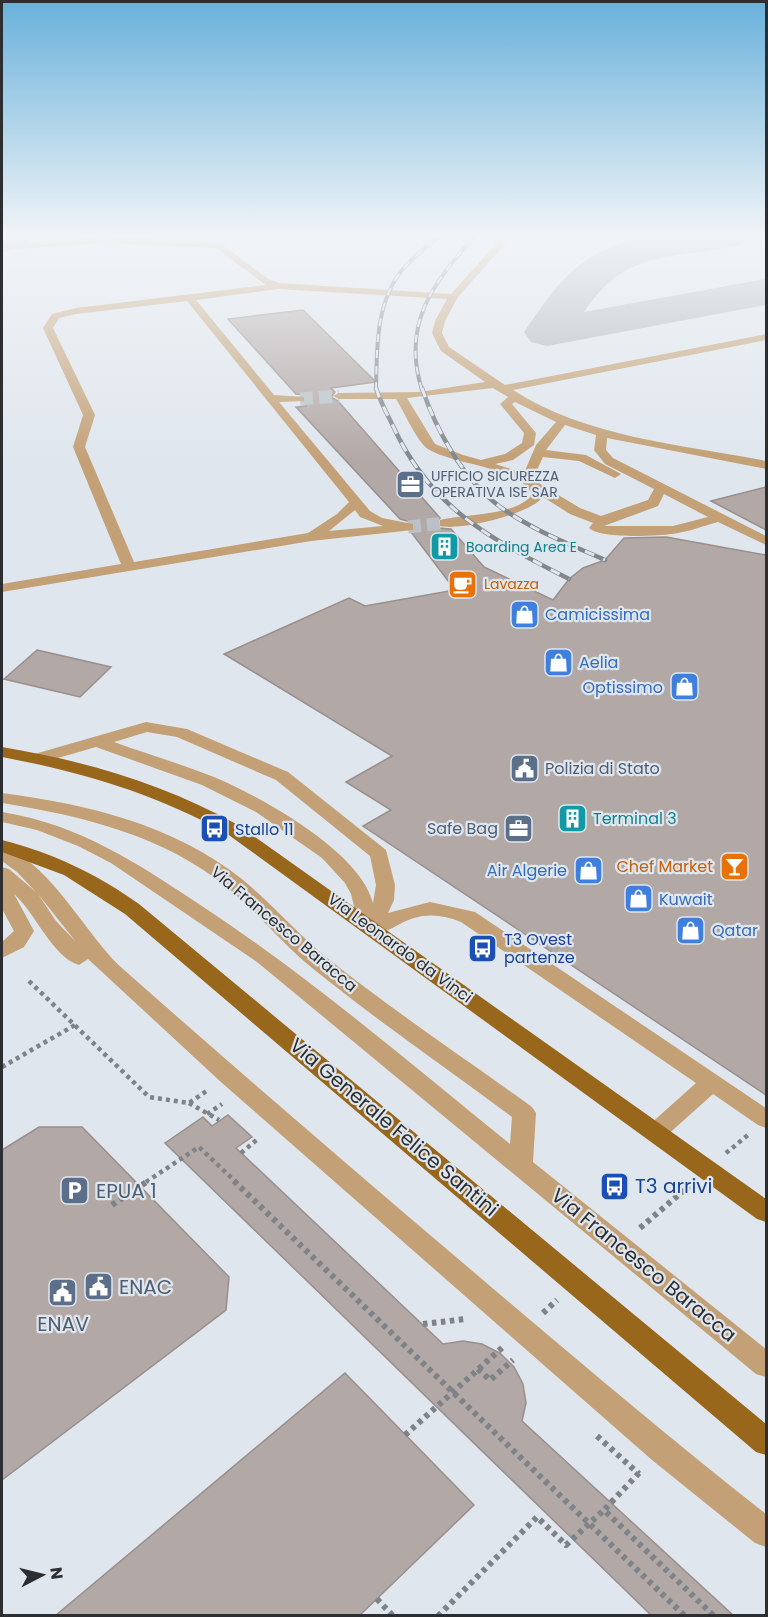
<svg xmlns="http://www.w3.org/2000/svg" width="768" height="1617" viewBox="0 0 768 1617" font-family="Poppins,sans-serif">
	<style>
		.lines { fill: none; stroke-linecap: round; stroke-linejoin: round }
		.taxiway { fill: #b0b6bc; fill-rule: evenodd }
		.building { fill: #b2a8a6; stroke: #998f8d; stroke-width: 1.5 }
		.minor-tunnel { stroke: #bbc1c7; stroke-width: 13; stroke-dasharray: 13 6; stroke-linecap: butt }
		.path-far1 { stroke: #7e8387; stroke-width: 4.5; stroke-dasharray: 4 4; stroke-linecap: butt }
		.path { stroke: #7e8387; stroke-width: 6; stroke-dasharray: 4.5 4.5; stroke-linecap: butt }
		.minor { fill: #c3a075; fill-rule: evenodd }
		.major { fill: #99671c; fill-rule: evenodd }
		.rail-far1-casing { stroke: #82878c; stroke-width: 4 }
		.rail-casing { stroke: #82878c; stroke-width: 4.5 }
		.rail-far1 { stroke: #dfe6ed; stroke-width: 2; stroke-dasharray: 8; stroke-linecap: butt }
		.rail { stroke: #dfe6ed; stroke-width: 3; stroke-dasharray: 10; stroke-linecap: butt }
		.labels { text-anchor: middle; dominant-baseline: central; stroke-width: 4.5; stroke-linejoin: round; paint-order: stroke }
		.far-service-label { font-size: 14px; fill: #4e5e75; stroke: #dfe6ed; text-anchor: start }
		.far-culture-label { font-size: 14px; fill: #0d838f; stroke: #dfe6ed; text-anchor: start }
		.far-food-label { font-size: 14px; fill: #c56008; stroke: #dfe6ed; text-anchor: start }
		.shop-label { font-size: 16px; fill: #366cbe; stroke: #dfe6ed; text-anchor: start }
		.service-label { font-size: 16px; fill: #4e5e75; stroke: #dfe6ed; text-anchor: start }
		.culture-label { font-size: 16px; fill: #0d838f; stroke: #dfe6ed; text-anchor: start }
		.transit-label { font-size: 16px; fill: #164399; stroke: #dfe6ed; text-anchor: start }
		.food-label { font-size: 16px; fill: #c56008; stroke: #dfe6ed; text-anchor: end }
		.street-label { font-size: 16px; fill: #2c2e31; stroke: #dfe6ed }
		.near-street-label { font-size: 20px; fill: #2c2e31; stroke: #dfe6ed }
		.near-transit-label { font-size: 20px; fill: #164399; stroke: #dfe6ed; text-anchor: start }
		.near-service-label { font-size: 20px; fill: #4e5e75; stroke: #dfe6ed; text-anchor: start }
	</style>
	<rect width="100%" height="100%" fill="#dfe6ed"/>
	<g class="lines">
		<g class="taxiway">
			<polygon points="2,236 32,236 27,244 2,253"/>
			<path d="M649,236H749L744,244C676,261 628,245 584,312L766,279V305L547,346L531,342L524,332C562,277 581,250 649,236Z"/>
		</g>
	</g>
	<g class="building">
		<polygon points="303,310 376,382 331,388 335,392 331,397 338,401 440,518 438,520 438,528 451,529 484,567 553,600 569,579 583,568 605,560 624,538 666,537 766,555 766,1095 363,826 391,810 346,782 392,756 224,654 349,598 365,606 455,590 411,532 415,530 415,523 400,519 296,407 306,406 306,395 296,394 228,319"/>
		<polygon points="766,487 766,530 711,501"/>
		<polygon points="37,650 111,667 80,697 4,679"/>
		<polygon points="228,1115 252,1137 236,1148 443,1344 463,1341 482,1344 500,1353 514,1367 523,1384 526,1403 522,1421 734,1616 652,1616 165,1143 203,1117 212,1126"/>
		<polygon points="39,1127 82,1127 229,1277 226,1310 2,1480 2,1150"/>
		<polygon points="345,1373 474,1505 359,1616 55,1616"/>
	</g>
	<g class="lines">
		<g class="minor-tunnel">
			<polyline points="300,399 339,396"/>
			<polyline points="408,527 445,523"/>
		</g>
		<g class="path-far1">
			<polyline points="29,981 149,1097 189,1103 208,1090"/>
			<polyline points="2,1067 75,1025"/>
			<polyline points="189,1103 219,1120"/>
			<polyline points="207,1114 222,1104"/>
			<polyline points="241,1153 259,1138"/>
			<polyline points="726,1153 748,1135"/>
			<polyline points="146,1182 199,1147 236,1182"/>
		</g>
		<g class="path">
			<polyline points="234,1181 685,1616"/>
			<polyline points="112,1205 148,1181"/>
			<polyline points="640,1228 689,1186"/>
			<polyline points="543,1313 557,1300"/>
			<polyline points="423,1324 466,1319"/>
			<polyline points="478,1369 490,1380 513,1360"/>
			<polyline points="405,1435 503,1347"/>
			<polyline points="597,1436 639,1474"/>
			<polyline points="639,1473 604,1510 714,1616"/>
			<polyline points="377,1599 393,1616"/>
			<polyline points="438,1616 537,1517 566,1545 604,1510"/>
		</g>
		<g class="minor">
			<path d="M224,236H233L223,245L268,279L279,283L451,294L502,237L516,236L508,241L458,297L445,321L442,333L449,347L505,385L766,334V340L513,390C587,438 681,444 766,461V469L607,438L606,450L613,458L766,536V545L718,522C703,526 688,532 672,534C656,536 600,539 589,528L593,523L570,514L543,497C530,514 461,531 440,526V520C465,514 515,516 532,495C522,467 453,465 428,449C418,443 403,410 396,399H339L333,396L339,393L419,392L485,382L441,351L432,333L435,321L447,299L278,289L196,300L274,395L304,397V401L279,402L370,511L382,518L413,524V530L311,541L2,592V584L121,564L73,447L83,415L43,328L52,314L76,308L266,285L216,248L101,243L2,250V245L101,237L216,242ZM187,301L349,502L337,514L308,533L134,562L85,447L95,415L53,328L59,318L76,314ZM493,388L508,397L500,404L524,433L522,443L505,454L481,460L463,455L435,444L407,398ZM515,402L556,422L536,445L524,473L495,464L513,460L534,445L536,433L512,404ZM565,425L596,435L594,450L605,464L654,489L648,500L601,516L580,508L540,484L536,472L543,457L579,461L615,478L621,474L586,455L546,450ZM664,494L708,517L673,526H604L658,506ZM355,510L360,517L383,526L329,531Z"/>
			<path d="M146,722L187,729L288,772L386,850L395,885L394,900L388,913L430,902L475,912L766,1108V1128L758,1125L713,1094L664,1138L656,1141L648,1138L644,1132L648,1126L696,1083L461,922C446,916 430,913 414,918C399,922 382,938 366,934L359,926L351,894L345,883L322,858L256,812L202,785L96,747L37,764L28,759L31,755ZM147,732L177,737L276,780L370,856L376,885L373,903C360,851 261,797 214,777C181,764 147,754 114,742Z"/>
			<path d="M2,793C87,804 175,825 243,880C272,904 297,933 326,957C392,1010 463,1057 532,1107L536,1113L533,1162L766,1349V1377L756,1374L257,962L111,863L78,846L37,830L2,822V812C82,825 138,864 205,908C312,979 410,1063 510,1144L512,1117C445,1067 376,1020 311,967C282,943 258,913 229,889C164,835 82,816 2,803Z"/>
			<path d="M2,847C48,859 87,937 123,969C235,1068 349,1166 463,1263C563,1348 663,1433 766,1514V1547L755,1543L652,1460L221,1082L88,959L79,965C52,957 35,912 14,894L34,931L24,947L2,958V942L14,931L2,909V867L9,869L36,892L17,872L2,861ZM38,894L76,942L56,921Z"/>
		</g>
		<g class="major">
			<path d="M2,747C86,761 164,784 238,825L766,1199V1222L757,1219L226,833C154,793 81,772 2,757Z"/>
			<path d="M2,840C53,853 97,874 139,904L766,1424V1455L756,1452L125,914L64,875L2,852Z"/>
		</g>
		<defs>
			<g id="rail-far1">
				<path d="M376,390C377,350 375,304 402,270C412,258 427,247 439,236"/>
				<path d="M422,390C401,324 433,283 475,236"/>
			</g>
			<g id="rail">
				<path d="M376,388C380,401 387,414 393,426C431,509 491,539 569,579"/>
				<path d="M422,388C436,430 463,479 499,506C530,529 569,544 605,560"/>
			</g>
		</defs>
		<use href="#rail-far1" class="rail-far1-casing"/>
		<use href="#rail" class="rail-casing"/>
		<use href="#rail-far1" class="rail-far1"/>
		<use href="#rail" class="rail"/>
	</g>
	<linearGradient id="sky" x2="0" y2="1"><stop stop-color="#69b1db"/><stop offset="0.51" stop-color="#f1f4f7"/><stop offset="1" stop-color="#f1f4f7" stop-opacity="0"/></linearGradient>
	<rect width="768" height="462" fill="url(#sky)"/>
	<defs>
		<symbol id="office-square" viewBox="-11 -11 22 22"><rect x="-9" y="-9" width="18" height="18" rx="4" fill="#5c6f8a" stroke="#dfe6ed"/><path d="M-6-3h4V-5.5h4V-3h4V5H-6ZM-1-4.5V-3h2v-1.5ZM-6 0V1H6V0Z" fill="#fff"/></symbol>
		<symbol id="building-square" viewBox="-11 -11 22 22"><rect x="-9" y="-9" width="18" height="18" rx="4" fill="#0f9aa8" stroke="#dfe6ed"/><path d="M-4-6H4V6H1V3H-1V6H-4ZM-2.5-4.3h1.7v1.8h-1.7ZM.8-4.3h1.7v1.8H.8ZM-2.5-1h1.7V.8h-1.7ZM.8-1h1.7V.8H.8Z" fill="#fff"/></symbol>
		<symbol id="cafe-square" viewBox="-11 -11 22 22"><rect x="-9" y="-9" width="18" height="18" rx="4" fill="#e8710a" stroke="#dfe6ed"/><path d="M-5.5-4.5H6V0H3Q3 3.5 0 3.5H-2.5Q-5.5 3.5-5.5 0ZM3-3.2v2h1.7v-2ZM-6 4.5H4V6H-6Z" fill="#fff"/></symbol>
		<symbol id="shop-square" viewBox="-11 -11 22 22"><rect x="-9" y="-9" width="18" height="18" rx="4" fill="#3f7fe0" stroke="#dfe6ed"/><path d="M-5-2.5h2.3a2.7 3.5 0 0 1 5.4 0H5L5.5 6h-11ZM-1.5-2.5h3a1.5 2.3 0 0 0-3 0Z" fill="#fff"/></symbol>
		<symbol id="civic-square" viewBox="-11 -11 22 22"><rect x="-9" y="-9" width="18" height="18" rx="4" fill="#5c6f8a" stroke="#dfe6ed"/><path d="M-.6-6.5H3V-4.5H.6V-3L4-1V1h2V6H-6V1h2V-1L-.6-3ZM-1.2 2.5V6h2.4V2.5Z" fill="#fff"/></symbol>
		<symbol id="bus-square" viewBox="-11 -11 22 22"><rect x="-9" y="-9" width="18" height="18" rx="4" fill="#1a4fb4" stroke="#dfe6ed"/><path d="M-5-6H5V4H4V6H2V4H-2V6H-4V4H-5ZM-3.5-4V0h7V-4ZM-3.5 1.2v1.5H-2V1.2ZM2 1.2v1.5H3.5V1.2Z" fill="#fff"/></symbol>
		<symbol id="bar-square" viewBox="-11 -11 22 22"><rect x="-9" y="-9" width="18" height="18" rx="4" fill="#e8710a" stroke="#dfe6ed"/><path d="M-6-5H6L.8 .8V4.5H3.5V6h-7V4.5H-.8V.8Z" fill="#fff"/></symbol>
		<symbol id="parking-square" viewBox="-11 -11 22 22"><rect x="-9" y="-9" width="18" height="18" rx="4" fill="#5c6f8a" stroke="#dfe6ed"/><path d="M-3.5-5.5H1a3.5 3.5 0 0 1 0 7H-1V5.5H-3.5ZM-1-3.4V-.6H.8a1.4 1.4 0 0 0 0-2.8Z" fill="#fff"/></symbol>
	</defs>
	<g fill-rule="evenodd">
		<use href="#office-square" x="394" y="468" width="33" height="33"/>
		<use href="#building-square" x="428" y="530" width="33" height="33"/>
		<use href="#cafe-square" x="446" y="568" width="33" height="33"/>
		<use href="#shop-square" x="508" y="598" width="33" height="33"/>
		<use href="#shop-square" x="542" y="646" width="33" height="33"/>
		<use href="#shop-square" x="668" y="670" width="33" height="33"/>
		<use href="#civic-square" x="508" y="752" width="33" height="33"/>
		<use href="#building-square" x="556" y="802" width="33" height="33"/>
		<use href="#office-square" x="502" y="812" width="33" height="33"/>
		<use href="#bus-square" x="198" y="812" width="33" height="33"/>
		<use href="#bar-square" x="718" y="850" width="33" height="33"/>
		<use href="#shop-square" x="572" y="854" width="33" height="33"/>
		<use href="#shop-square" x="622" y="882" width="33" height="33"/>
		<use href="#shop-square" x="674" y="914" width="33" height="33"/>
		<use href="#bus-square" x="466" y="932" width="33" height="33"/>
		<use href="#bus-square" x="598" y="1170" width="33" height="33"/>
		<use href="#parking-square" x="58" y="1174" width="33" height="33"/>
		<use href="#civic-square" x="82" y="1270" width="33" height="33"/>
		<use href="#civic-square" x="46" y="1276" width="33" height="33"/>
	</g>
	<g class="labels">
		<g class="far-service-label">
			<text x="431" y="476">UFFICIO SICUREZZA<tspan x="431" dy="16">OPERATIVA ISE SAR</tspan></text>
		</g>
		<g class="far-culture-label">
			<text x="466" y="547">Boarding Area E</text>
		</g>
		<g class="far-food-label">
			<text x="484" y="584">Lavazza</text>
		</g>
		<g class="shop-label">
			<text x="545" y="614">Camicissima</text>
			<text x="579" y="662">Aelia</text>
			<text x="663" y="687" text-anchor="end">Optissimo</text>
			<text x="567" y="870" text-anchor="end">Air Algerie</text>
			<text x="659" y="899">Kuwait</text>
			<text x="712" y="930">Qatar</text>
		</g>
		<g class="service-label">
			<text x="545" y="768">Polizia di Stato</text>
			<text x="498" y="828" text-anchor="end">Safe Bag</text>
		</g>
		<g class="culture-label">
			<text x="593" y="818">Terminal 3</text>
		</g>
		<g class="transit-label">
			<text x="235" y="829">Stallo 11</text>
			<text x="504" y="939">T3 Ovest<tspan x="504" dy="18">partenze</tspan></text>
		</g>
		<g class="food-label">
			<text x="713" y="866">Chef Market</text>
		</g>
		<g class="street-label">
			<text transform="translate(284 929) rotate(40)">Via Francesco Baracca</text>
			<text transform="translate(400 948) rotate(36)">Via Leonardo da Vinci</text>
		</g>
		<g class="near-street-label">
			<text transform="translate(394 1127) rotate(40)">Via Generale Felice Santini</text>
			<text transform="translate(644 1265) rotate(39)">Via Francesco Baracca</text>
		</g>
		<g class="near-transit-label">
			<text x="635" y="1186">T3 arrivi</text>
		</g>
		<g class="near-service-label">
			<text x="96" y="1191">EPUA 1</text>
			<text x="119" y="1287">ENAC</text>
			<text x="63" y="1324" text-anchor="middle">ENAV</text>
		</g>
	</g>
	<rect width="768" height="1617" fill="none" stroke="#2c2e31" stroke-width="6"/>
	<g transform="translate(42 1575) rotate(83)" stroke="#dfe6ed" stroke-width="4.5" paint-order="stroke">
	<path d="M0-4.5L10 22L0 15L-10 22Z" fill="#2c2e31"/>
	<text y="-9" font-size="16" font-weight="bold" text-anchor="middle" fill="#2c2e31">N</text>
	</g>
</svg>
